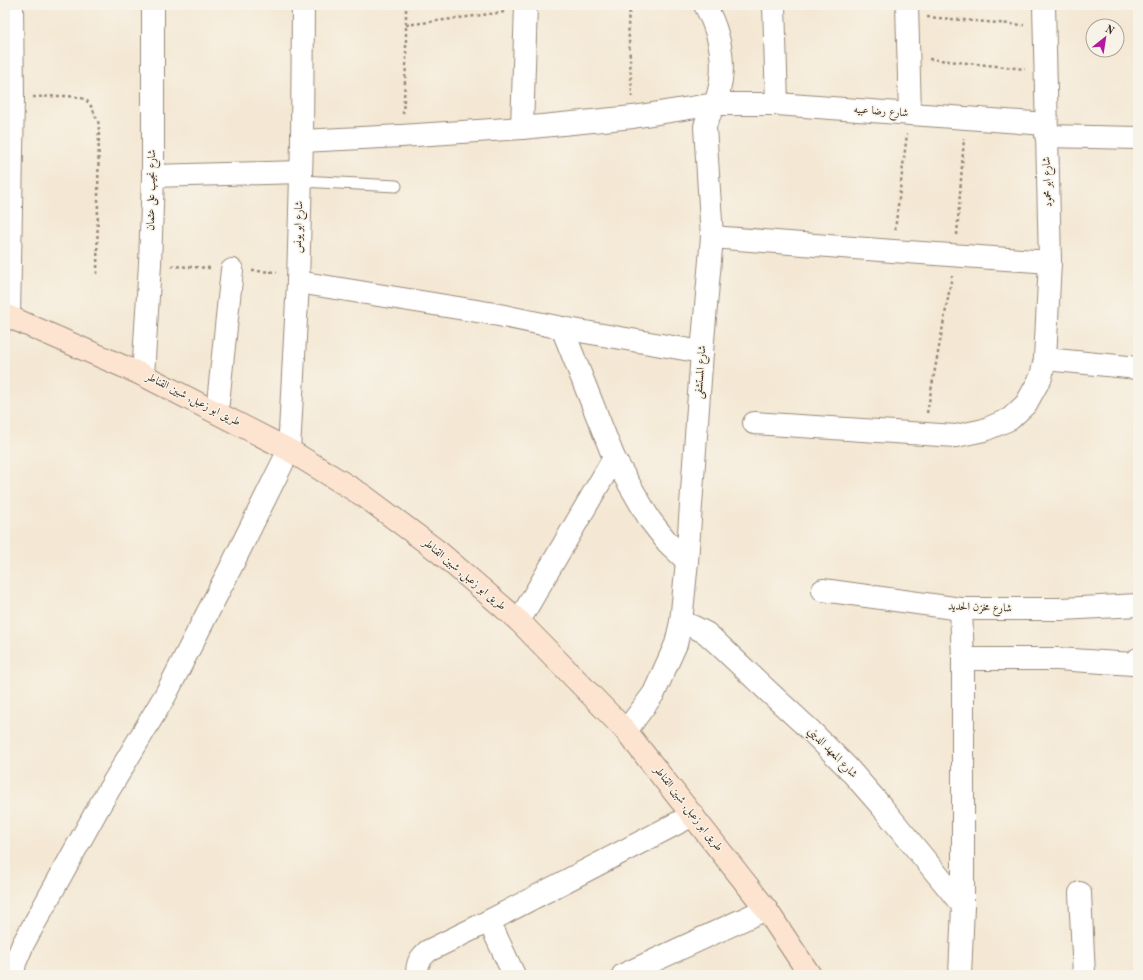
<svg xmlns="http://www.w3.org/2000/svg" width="1143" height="980" viewBox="0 0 1143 980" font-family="'Old Standard TT',Amiri,serif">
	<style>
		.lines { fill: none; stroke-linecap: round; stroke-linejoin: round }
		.lane-casing { stroke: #988979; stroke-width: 13 }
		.street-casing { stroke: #988979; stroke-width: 24 }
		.secondary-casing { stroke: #988979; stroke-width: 24 }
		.path { stroke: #988979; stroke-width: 2.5; stroke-dasharray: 3 3; stroke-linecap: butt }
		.lane { stroke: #fff; stroke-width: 11 }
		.street { stroke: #fff; stroke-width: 22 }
		.secondary { stroke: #fde4d0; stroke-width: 22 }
		.labels { text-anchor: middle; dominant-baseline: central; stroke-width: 3; stroke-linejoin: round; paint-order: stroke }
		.street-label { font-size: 11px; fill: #3b2a1e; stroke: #f7f3e8 }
	</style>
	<rect width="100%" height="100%" fill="#f7f3e8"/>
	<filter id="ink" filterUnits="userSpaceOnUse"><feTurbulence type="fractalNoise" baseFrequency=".025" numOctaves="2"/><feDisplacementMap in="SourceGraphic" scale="8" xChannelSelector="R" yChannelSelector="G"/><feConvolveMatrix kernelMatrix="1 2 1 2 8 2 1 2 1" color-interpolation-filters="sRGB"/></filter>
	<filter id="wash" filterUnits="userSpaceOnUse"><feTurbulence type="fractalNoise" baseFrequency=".012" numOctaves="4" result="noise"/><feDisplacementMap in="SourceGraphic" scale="16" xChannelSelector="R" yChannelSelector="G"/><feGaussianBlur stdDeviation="0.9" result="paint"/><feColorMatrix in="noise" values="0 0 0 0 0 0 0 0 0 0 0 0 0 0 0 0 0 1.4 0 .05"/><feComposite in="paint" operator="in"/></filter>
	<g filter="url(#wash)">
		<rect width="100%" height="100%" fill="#f4e8d4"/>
	</g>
	<g filter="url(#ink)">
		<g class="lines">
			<defs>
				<polyline id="lane" points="301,181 396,186"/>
				<g id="street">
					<polyline points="774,5 777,104"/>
					<polyline points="907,5 910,114"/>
					<polyline points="522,128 526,5"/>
					<polyline points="1046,136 1138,138"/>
					<polyline points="302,141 401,136 522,128 633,117 715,104 777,104 1046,124"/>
					<polyline points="153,176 301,172"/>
					<polyline points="712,237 893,251 1050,262"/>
					<polyline points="298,282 489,313 562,328 614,458 650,520 668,543 687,561"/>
					<polyline points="9,317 13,97 12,5"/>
					<polyline points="562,328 702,352"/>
					<polyline points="1045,359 1138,368"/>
					<polyline points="143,375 150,264 153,176 153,5"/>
					<polyline points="217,412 232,270"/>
					<polyline points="754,423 956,436 984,430 1010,419 1026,404 1041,377 1045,359 1050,262 1044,5"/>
					<polyline points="823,590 961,609 1062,609 1138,605"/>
					<polyline points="519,621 614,458"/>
					<polyline points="681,622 694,627 706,633 716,642 770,693 809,729 847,767 882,807 963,906"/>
					<polyline points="963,659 1057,659 1133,664 1138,659"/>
					<path d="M626,731L654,693L676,644L681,622L687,561L702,352L712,237L705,127C707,116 714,109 717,98C727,66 721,35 705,5"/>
					<polyline points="1080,893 1084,975"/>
					<polyline points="489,921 514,975"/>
					<polyline points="13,975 15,963 23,944 101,803 166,694 231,567 289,450 298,282 302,141 303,5"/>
					<path d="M417,975C417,963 419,959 428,951L489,921L693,815"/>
					<polyline points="623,975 766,909"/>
					<polyline points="960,975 963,906 963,659 961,609"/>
				</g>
				<polyline id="secondary" points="5,315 143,375 289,450 364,496 439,552 519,621 626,731 766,909 810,975"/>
			</defs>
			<use href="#lane" class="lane-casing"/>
			<use href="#street" class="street-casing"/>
			<use href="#secondary" class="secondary-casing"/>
			<g class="path">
				<polyline points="631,5 628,21 632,97"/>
				<polyline points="927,17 1024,25"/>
				<polyline points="406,25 505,12"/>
				<polyline points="929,59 1025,69"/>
				<path d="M33,97C45,97 79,93 87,101C93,107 95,116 99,124L97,274"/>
				<polyline points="403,114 406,65 406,5"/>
				<polyline points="895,230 907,134"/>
				<polyline points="957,235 964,138"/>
				<polyline points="171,266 212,268"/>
				<polyline points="252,271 277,272"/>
				<polyline points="927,413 952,276"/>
			</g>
			<use href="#lane" class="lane"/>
			<use href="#street" class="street"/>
			<use href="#secondary" class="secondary"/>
		</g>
	</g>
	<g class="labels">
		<g class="street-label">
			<text transform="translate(881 112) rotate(4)">شارع رضا عبيه</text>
			<text transform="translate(1048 182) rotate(-92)">شارع ابو محمود</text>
			<text transform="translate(152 190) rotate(-89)">شارع نجيب على عثمان</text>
			<text transform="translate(299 227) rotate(-88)">شارع ابو يونس</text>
			<text transform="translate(701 372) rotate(-86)">شارع المستشفى</text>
			<text transform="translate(193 400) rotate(27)">طريق ابو زعبل, شبين القناطر</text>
			<text transform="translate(464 575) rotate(40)">طريق ابو زعبل, شبين القناطر</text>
			<text transform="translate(980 608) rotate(2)">شارع مخزن الحديد</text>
			<text transform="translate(832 753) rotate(46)">شارع المعهد الديني</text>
			<text transform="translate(688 809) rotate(52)">طريق ابو زعبل, شبين القناطر</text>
		</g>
	</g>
	<rect width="1143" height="980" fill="none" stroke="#f7f3e8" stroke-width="20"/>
	<g transform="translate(1105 38) rotate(30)"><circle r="19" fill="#f7f3e8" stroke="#aca397"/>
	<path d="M0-3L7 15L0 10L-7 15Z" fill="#b5179e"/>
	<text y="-6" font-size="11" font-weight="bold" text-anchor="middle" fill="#3b2a1e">N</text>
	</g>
</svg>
